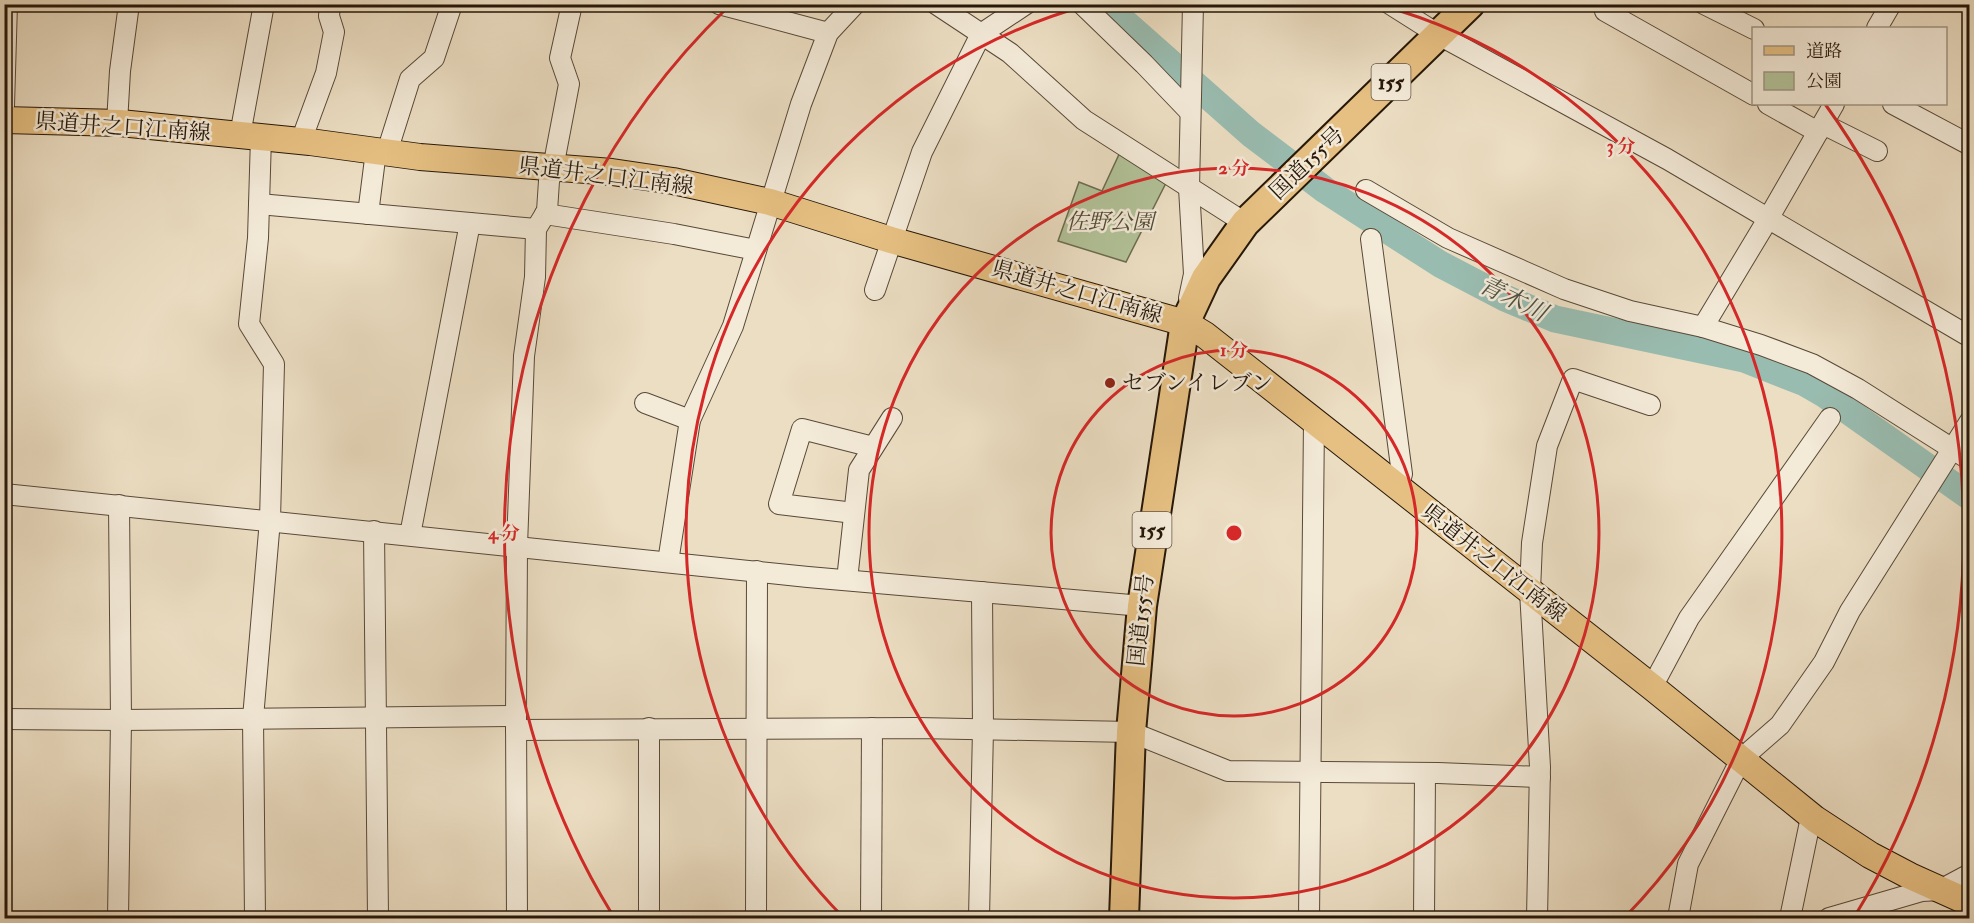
<svg xmlns="http://www.w3.org/2000/svg" width="1974" height="923" viewBox="0 0 1974 923" font-family="'IM FELL Double Pica','Noto Serif JP',serif">
	<style>
		.green { fill: #b2c298; stroke: #6c6c50; stroke-width: 1.5 }
		.lines { fill: none; stroke-linecap: round; stroke-linejoin: round }
		.river { stroke: #99bcb0; stroke-width: 27 }
		.minor-casing { stroke: #584938; stroke-width: 22 }
		.major-casing { stroke: #261709; stroke-width: 28 }
		.highway-casing { stroke: #261709; stroke-width: 32 }
		.minor { stroke: #f3ead8; stroke-width: 20 }
		.major { stroke: #e6bf82; stroke-width: 26 }
		.highway { stroke: #e6bf82; stroke-width: 28 }
		.ring { fill: none; stroke: #d62828; stroke-width: 3 }
		.poi-dot { fill: #8f2418; stroke: #f3ead8; stroke-width: 2 }
		.labels { text-anchor: middle; dominant-baseline: central; stroke-width: 5; stroke-linejoin: round; paint-order: stroke }
		.shield { fill: #f3ead8; stroke: #645647; stroke-width: 1.5 }
		.shield-label { font-size: 21px; font-weight: bold; fill: #261709 }
		.street-label { font-size: 22px; fill: #261709; stroke: #f3ead8 }
		.park-label { font-size: 22px; font-style: italic; fill: #504a34; stroke: #f3ead8 }
		.poi-label { font-size: 22px; fill: #261709; stroke: #f3ead8; text-anchor: start }
		.water-label { font-size: 24px; font-style: italic; fill: #4e5143; stroke: #f3ead8 }
		.centre { fill: #d62828; stroke: #f3ead8; stroke-width: 3 }
		.ring-label { font-size: 18px; text-anchor: middle; font-weight: bold; fill: #d62828; stroke: #f3ead8; stroke-width: 5; stroke-linejoin: round; paint-order: stroke }
	</style>
	<rect width="100%" height="100%" fill="#ecdec3"/>
	<filter id="stains"><feTurbulence type="fractalNoise" baseFrequency=".00333" numOctaves="4"/><feColorMatrix values="0 0 0 0 .2 0 0 0 0 .09 0 0 0 0 .02 0 0 0 .5 -.17"/></filter>
	<radialGradient id="worn" r=".72"><stop offset=".6" stop-color="#630" stop-opacity="0"/><stop offset="1" stop-color="#630" stop-opacity=".3"/></radialGradient>
	<polygon class="green" points="1122,148 1167,181 1126,262 1058,241 1079,182 1102,191"/>
	<g class="lines">
		<polyline class="river" points="1104,4 1251,134 1325,190 1440,264 1505,298 1555,319 1744,359 1805,383 1824,394 1970,497"/>
		<defs>
			<g id="minor">
				<polyline points="719,4 828,33"/>
				<polyline points="936,4 1010,53 1084,120 1245,223"/>
				<polyline points="1082,4 1144,64 1190,112"/>
				<polyline points="1390,4 1439,35 1667,159 1970,337"/>
				<polyline points="1704,4 1754,29"/>
				<polyline points="1605,11 1754,95"/>
				<polyline points="1877,28 1891,4"/>
				<polyline points="1768,104 1818,132"/>
				<polyline points="1893,104 1970,145"/>
				<polyline points="4,106 7,4"/>
				<polyline points="117,123 120,71 129,4"/>
				<polyline points="1823,124 1877,151"/>
				<polyline points="240,135 264,4"/>
				<polyline points="301,141 326,73 334,32 329,16 330,4"/>
				<polyline points="387,152 410,79 434,58 452,4"/>
				<polyline points="1366,190 1448,238 1564,289 1630,311 1703,327 1761,345 1812,364 1858,389 1970,460"/>
				<polyline points="259,204 536,229"/>
				<polyline points="368,214 376,151"/>
				<polyline points="545,214 674,234 756,250"/>
				<polyline points="1371,239 1402,474 1398,487"/>
				<polyline points="875,290 922,152 981,34 1026,4"/>
				<polyline points="1189,298 1194,274 1189,188 1193,4"/>
				<polyline points="1703,327 1768,219 1834,104"/>
				<polyline points="645,403 690,420"/>
				<polyline points="4,494 808,577 1142,606"/>
				<polyline points="854,513 779,504 802,429 873,447"/>
				<polyline points="374,531 378,918"/>
				<polyline points="410,535 470,223"/>
				<polyline points="668,562 690,420 733,326 801,104 828,33 855,4"/>
				<polyline points="847,580 859,470 892,418"/>
				<polyline points="1652,687 1689,618 1830,418"/>
				<polyline points="4,719 121,720 516,716"/>
				<polyline points="516,730 917,728 1131,732 1228,771 1438,773 1540,777"/>
				<polyline points="118,918 121,720 119,505"/>
				<polyline points="255,918 253,718 270,520 274,364 249,324 258,238 261,137"/>
				<polyline points="517,918 516,716 517,546 524,356 535,277 536,229 547,211 549,181 553,168 569,84 560,58 572,4"/>
				<polyline points="649,918 649,728"/>
				<polyline points="756,918 757,571"/>
				<polyline points="871,918 872,728"/>
				<polyline points="979,918 983,729 982,592"/>
				<polyline points="1309,918 1314,420"/>
				<polyline points="1424,918 1425,773"/>
				<polyline points="1537,918 1540,767 1530,591 1532,543 1547,446 1573,379 1650,405"/>
				<polyline points="1678,918 1688,864 1741,759 1780,725 1824,662 1850,611 1970,421"/>
				<polyline points="1790,918 1810,822 1815,819"/>
				<polyline points="1829,918 1922,891 1940,890 1970,874"/>
			</g>
			<polyline id="major" points="4,120 120,123 310,142 420,157 612,172 673,181 770,202 891,240 1185,323 1205,335 1652,687 1815,819 1870,855 1910,876 1970,903"/>
			<polyline id="highway" points="1124,918 1131,732 1142,606 1185,323 1206,278 1245,223 1470,4"/>
		</defs>
		<use href="#minor" class="minor-casing"/>
		<use href="#major" class="major-casing"/>
		<use href="#highway" class="highway-casing"/>
		<use href="#minor" class="minor"/>
		<use href="#major" class="major"/>
		<use href="#highway" class="highway"/>
	</g>
	<g class="ring">
		<circle cx="1234" cy="533" r="183"/>
		<circle cx="1234" cy="533" r="365"/>
		<path d="M843 917A548 548 0 0 1 1088 5M1380 5A548 548 0 0 1 1625 917"/>
		<path d="M612 914A730 730 0 0 1 727 8M1825 104A730 730 0 0 1 1856 914"/>
	</g>
	<circle class="poi-dot" cx="1110" cy="383" r="6"/>
	<g class="labels">
		<g class="shield">
			<rect x="1371.5" y="64" width="39" height="36" rx="4.5"/>
			<rect x="1132.5" y="512" width="39" height="36" rx="4.5"/>
		</g>
		<g class="shield-label">
			<text x="1391" y="82">155</text>
			<text x="1152" y="530">155</text>
		</g>
		<g class="street-label">
			<text transform="translate(123 127) rotate(4)">県道井之口江南線</text>
			<text transform="translate(1307 163) rotate(-44)">国道155号</text>
			<text transform="translate(606 176) rotate(7)">県道井之口江南線</text>
			<text transform="translate(1077 292) rotate(16)">県道井之口江南線</text>
			<text transform="translate(1494 563) rotate(38)">県道井之口江南線</text>
			<text transform="translate(1141 620) rotate(-84)">国道155号</text>
		</g>
		<g class="park-label">
			<text x="1110" y="222">佐野公園</text>
		</g>
		<g class="poi-label">
			<text x="1122" y="383">セブンイレブン</text>
		</g>
		<g class="water-label">
			<text transform="translate(1513 299) rotate(26)">青木川</text>
		</g>
	</g>
	<circle cx="1234" cy="533" r="9" class="centre"/>
	<g class="ring-label">
		<text x="1621" y="152">3 分</text>
		<text x="1234" y="174">2 分</text>
		<text x="1234" y="356">1 分</text>
		<text x="504" y="539">4 分</text>
	</g>
	<rect width="1974" height="923" fill="none" stroke="#ecdec3" stroke-width="24"/>
	<rect x="6" y="6" width="1962" height="911" fill="none" stroke="#261709" stroke-width="3"/>
	<rect x="12" y="12" width="1950" height="899" fill="none" stroke="#261709" stroke-width="1.5"/>
	<rect x="1752" y="27" width="195" height="78" fill="#f3ead8" stroke="#a19685" stroke-width="1.5"/>
	<rect x="1764" y="46" width="30" height="9" fill="#e6bf82" stroke="#a19685" stroke-width="1.5"/>
	<text x="1806" y="57" font-size="18" fill="#261709">道路</text>
	<rect x="1764" y="72" width="30" height="18" fill="#b2c298" stroke="#a19685" stroke-width="1.5"/>
	<text x="1806" y="87" font-size="18" fill="#261709">公園</text>
	<rect width="100%" height="100%" filter="url(#stains)"/>
	<rect width="100%" height="100%" fill="url(#worn)"/>
</svg>
